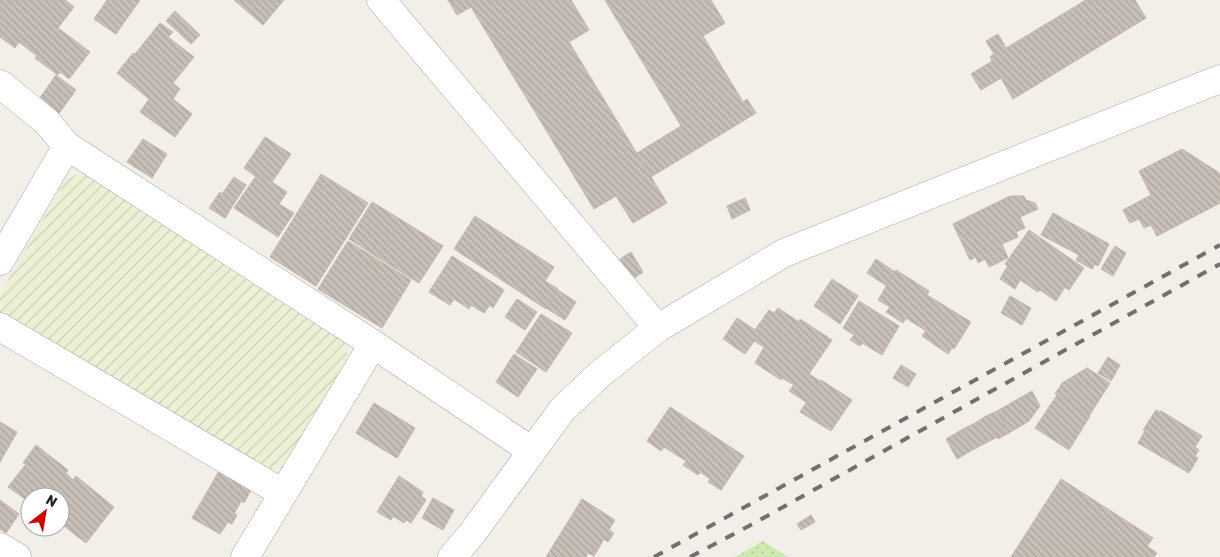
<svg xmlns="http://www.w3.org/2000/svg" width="1220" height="557" viewBox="0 0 1220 557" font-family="Rubik,sans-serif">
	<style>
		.farmland { fill: url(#farmland-furrows) }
		.grass { fill: url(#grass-dots) }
		.building { fill: url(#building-back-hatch); stroke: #c4b6ab }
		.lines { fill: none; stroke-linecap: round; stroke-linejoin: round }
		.minor-casing { stroke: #a9a9a9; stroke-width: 29 }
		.minor { stroke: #fff; stroke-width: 28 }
		.rail { stroke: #707070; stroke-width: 4; stroke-dasharray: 10 10; stroke-linecap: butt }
	</style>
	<defs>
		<pattern id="farmland-furrows" width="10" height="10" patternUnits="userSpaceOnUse" patternTransform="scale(1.25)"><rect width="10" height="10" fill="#eef0d5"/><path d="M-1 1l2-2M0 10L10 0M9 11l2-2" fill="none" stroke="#ccceb7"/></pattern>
		<pattern id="grass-dots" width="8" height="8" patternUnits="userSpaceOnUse" patternTransform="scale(1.25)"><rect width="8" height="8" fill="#cdebb0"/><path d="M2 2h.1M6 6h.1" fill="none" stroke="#b0c997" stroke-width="1.8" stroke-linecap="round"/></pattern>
		<pattern id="building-back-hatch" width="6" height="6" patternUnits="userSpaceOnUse" patternTransform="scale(1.25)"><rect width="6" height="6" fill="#c7bfb8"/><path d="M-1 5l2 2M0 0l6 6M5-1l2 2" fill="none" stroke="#aba49e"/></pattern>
	</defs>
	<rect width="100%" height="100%" fill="#f2efe9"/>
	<polygon class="farmland" points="81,172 344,342 349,360 287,466 271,471 0,314 0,294 65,181"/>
	<polygon class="grass" points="763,541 788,557 735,557"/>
	<g class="building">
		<polygon points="0,0 65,0 74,7 58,28 90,52 69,79 60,72 58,75 35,58 37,56 19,42 15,48 0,37"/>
		<polygon points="107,0 140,0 116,34 94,19"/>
		<polygon points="234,0 284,0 263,25"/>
		<polygon points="448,0 571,0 589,30 569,42 667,203 633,223 616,196 594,209 471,7 457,15"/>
		<polygon points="605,0 711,0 725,23 703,36 743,102 747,99 756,113 651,177 637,153 681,126"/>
		<polygon points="1086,0 1135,0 1146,18 1013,99 1001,78 981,90 971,74 992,61 990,57 994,54 986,41 998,34 1006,48"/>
		<polygon points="175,11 200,35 191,44 166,21"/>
		<polygon points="160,23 173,32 168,37 194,57 173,83 180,89 173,99 192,114 175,137 140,112 149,99 117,73 133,53 135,54"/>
		<polygon points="56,75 76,90 57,116 37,102"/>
		<polygon points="265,137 291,154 272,182 261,175 258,178 244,168"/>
		<polygon points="143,139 167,154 152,178 127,162"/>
		<polygon points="1182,149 1218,172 1220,175 1220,203 1157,236 1151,225 1144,228 1139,219 1130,223 1123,210 1151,195 1139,171"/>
		<polygon points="321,174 368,203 316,286 270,257"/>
		<polygon points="261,175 287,192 279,204 294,213 278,237 234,208 256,176 258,178"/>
		<polygon points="234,177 246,185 225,218 209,208 220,192 222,194"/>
		<polygon points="1010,196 1024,196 1026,200 1035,203 1038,209 1020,217 1025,228 1016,232 1018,237 1002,244 1008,258 989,267 985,259 978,263 976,257 970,260 953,224"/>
		<polygon points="745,198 750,210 732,219 727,206"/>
		<polygon points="372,202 400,219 377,257 349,239"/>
		<polygon points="1053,213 1109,244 1098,266 1095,264 1092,269 1076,260 1079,255 1041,235"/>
		<polygon points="475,216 554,267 545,281 558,289 546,309 454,249"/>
		<polygon points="400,219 443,246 419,283 377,257"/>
		<polygon points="1029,230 1084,268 1069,290 1065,287 1056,301 1040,290 1038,292 1005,270 1008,266 1005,264"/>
		<polygon points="348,241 411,280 382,328 318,289"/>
		<polygon points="1115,246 1126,253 1113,276 1101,269"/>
		<polygon points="631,252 643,272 633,279 620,259"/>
		<polygon points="452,256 504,290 493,308 490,305 484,313 471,305 469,309 454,299 450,305 429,292"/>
		<polygon points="876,259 895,272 887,286 867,273"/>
		<polygon points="896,270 929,291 927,295 971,322 954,349 952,348 948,354 922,336 926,331 906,318 903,323 886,312 890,307 878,300"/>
		<polygon points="1005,270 1020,280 1015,289 1000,279"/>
		<polygon points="832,279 858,296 840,324 814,306"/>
		<polygon points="558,290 576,302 565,320 546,308"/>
		<polygon points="1010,296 1031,308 1022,325 1001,313"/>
		<polygon points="517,299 537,312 525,330 505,317"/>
		<polygon points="859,301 899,326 882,355 862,343 860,346 850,340 854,335 843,328"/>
		<polygon points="778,308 799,322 800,319 832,340 809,374 820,381 806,402 789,391 794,385 782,378 781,380 755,363 764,347 754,341 760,333 755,330 769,310 774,313"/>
		<polygon points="541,314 572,333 546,372 516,352"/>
		<polygon points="737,318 760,333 745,354 723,339"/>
		<polygon points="514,354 537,369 518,397 496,382"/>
		<polygon points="1108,357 1120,365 1111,381 1098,373"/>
		<polygon points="901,365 916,374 908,387 893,378"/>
		<polygon points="1087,368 1110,383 1089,416 1055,394 1062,383"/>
		<polygon points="821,380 852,400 831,431 800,412"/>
		<polygon points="1032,391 1040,406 1029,421 1009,433 997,411"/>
		<polygon points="1057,395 1090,416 1069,450 1035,428"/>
		<polygon points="374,403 415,428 397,458 356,433"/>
		<polygon points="670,407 744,456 721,490 708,482 710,479 700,472 698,475 683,465 686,461 664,447 661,451 647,441"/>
		<polygon points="1156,410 1159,412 1161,411 1202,436 1195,447 1199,450 1195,456 1198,458 1189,473 1138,443 1145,431 1143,430"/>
		<polygon points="997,411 1009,433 998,439 986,416"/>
		<polygon points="986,416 997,437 986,443 975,423"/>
		<polygon points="0,422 17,432 0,462"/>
		<polygon points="975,423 986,443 974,449 963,429"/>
		<polygon points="963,429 974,449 957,459 946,439"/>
		<polygon points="36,445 68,470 66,473 73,480 76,476 114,507 86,543 60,523 60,497 30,497 28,501 8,487 26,464 23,463"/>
		<polygon points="219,471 251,490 244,503 241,501 234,514 237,515 232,524 228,522 220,534 192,518"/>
		<polygon points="399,476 423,492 421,496 426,500 411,523 406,520 404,523 393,516 391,520 377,512"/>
		<polygon points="1061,479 1153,538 1147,546 1157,553 1154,557 1011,557"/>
		<polygon points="433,498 454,510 443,530 422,518"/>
		<polygon points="582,499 615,520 609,530 614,533 608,542 604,539 594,556 588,553 586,557 546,557"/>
		<polygon points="0,500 19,514 6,533 0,529"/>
		<polygon points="811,515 815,522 801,530 797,524"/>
	</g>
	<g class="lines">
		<defs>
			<g id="minor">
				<polyline points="381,0 658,328"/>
				<polyline points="0,84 46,121 67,146 373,344 532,451"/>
				<polyline points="0,261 67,146"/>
				<polyline points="0,327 283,493"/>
				<polyline points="0,547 17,557"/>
				<polyline points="245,557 373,344"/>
				<polyline points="452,557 474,531 562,410 600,374 658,328 784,253 1220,79"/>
			</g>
		</defs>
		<use href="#minor" class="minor-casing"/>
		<use href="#minor" class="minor"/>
		<g class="rail">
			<polyline points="654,557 1220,245"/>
			<polyline points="690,557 749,526 1220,264"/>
		</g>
	</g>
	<g transform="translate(45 512) rotate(31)"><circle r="24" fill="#ffffff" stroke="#a7a7a7"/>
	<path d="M0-4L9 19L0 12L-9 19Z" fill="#d40000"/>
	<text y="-8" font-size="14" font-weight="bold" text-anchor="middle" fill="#222222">N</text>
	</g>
</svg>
